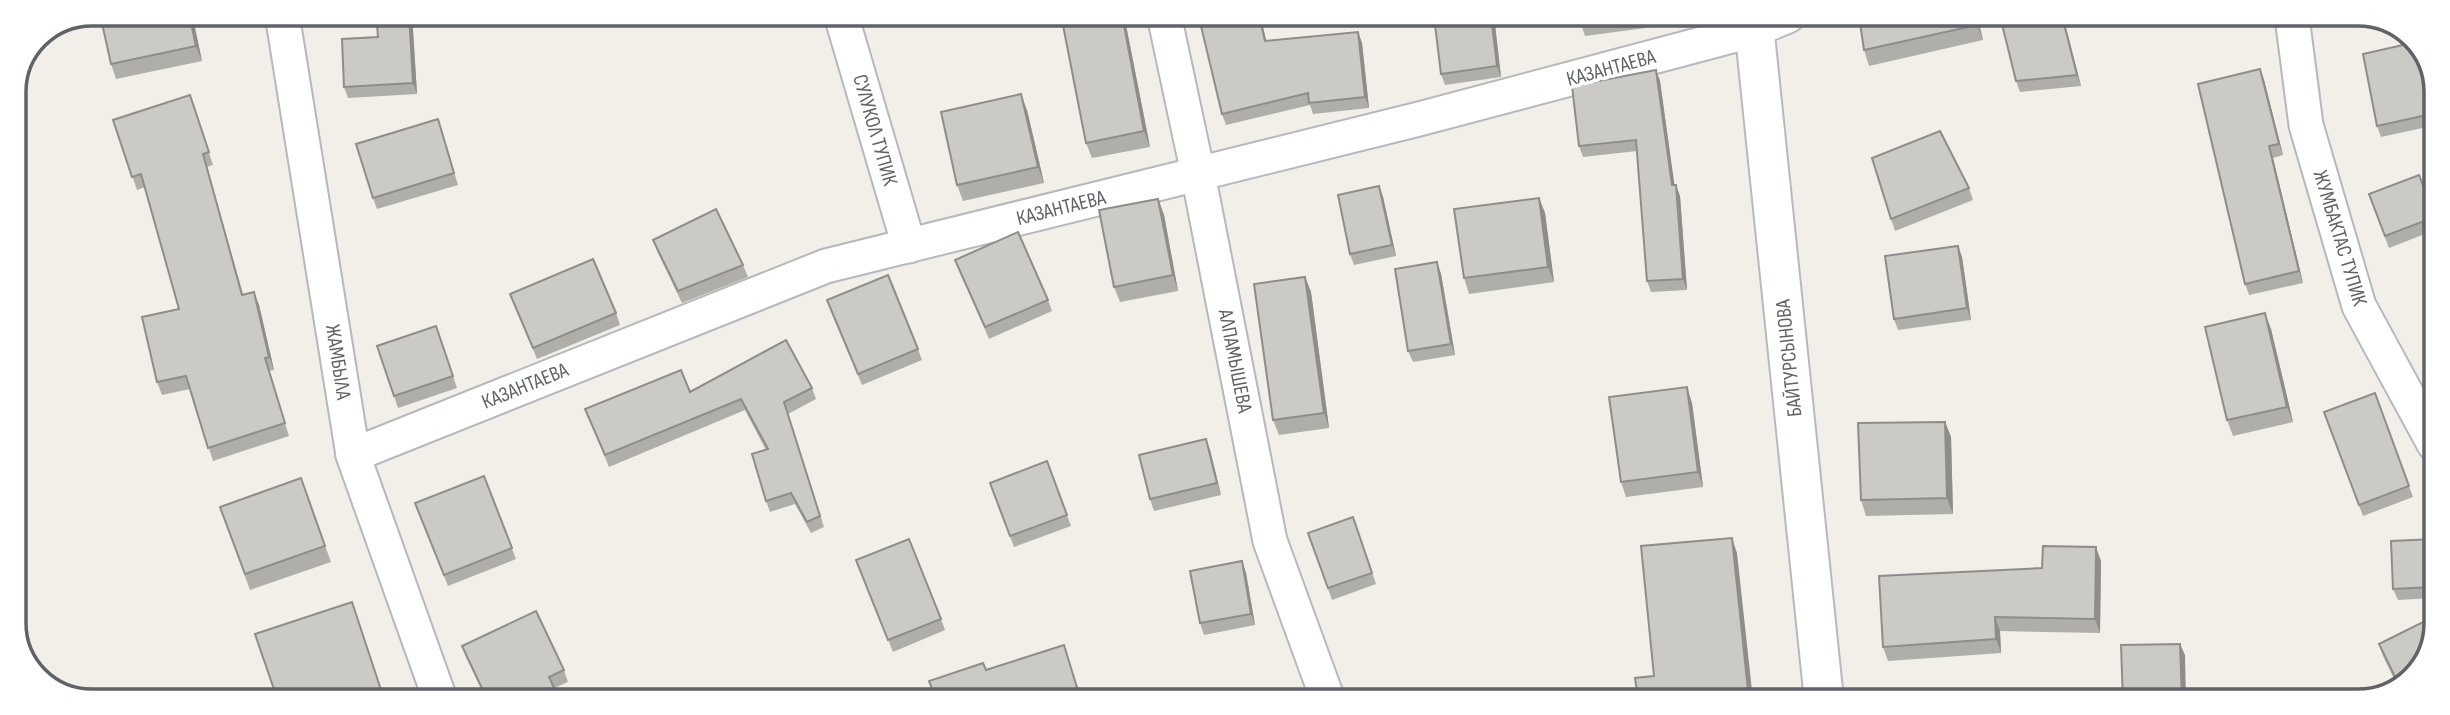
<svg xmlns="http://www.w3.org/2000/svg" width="2450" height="715" viewBox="0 0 2450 715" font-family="'Sofia Sans Condensed',sans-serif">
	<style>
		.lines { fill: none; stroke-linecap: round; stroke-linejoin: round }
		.minor-casing { stroke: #b5b8bc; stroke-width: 37 }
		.secondary-casing { stroke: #b6babf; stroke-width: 42 }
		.minor { stroke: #fff; stroke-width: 33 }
		.secondary { stroke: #fff; stroke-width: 38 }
		.wall { fill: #afaea9 }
		.shaded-wall { fill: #8f8d8a }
		.building { fill: #cccac5; stroke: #8f8d8a; stroke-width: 2 }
		.labels { text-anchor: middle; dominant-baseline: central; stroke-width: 7; stroke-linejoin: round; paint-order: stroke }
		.street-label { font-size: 21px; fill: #5f6368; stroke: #fff }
		.rim { fill: none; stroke: #5f6368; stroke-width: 3.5 }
	</style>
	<rect width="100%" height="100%" fill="#f1efe8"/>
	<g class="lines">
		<defs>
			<g id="minor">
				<polyline points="282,14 353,455 440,699"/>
				<polyline points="841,15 909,246"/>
				<polyline points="1164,15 1198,174 1270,541 1328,700"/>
				<polyline points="2292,17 2306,125 2359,306 2434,444"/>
				<polyline points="353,455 826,266 1419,119 1754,30 1788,16"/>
			</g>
			<polyline id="secondary" points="1753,16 1824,700"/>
		</defs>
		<use href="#minor" class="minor-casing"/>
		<use href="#secondary" class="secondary-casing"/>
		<use href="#minor" class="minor"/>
		<use href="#secondary" class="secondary"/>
	</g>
	<g class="wall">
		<polygon points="192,14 202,61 116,79 111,64"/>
		<polygon points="376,14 412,14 417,94 348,98 344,87 378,37"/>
		<polygon points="1061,15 1124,15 1150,147 1092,158 1086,143"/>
		<polygon points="1434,16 1494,16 1501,77 1445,85 1441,74"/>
		<polygon points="1580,16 1652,16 1653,27 1585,36 1581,24"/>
		<polygon points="1977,16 1983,40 1869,66 1864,50"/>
		<polygon points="2000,16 2063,16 2081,86 2020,92 2016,81"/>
		<polygon points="1262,23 1266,41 1358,32 1362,43 1369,108 1313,114 1310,105 1226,125 1222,114"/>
		<polygon points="2260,69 2264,80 2283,155 2273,158 2303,283 2249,295 2245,284"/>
		<polygon points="1656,70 1660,81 1674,185 1680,196 1687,290 1651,292 1647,281 1637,151 1583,157 1579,146"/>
		<polygon points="2436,87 2436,125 2381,137 2377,126"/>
		<polygon points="190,95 213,165 207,167 243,294 259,305 274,370 269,371 289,436 213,461 190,389 162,395 157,382 179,309 145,187 137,190 113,120"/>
		<polygon points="1027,110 1044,183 963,201 957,185"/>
		<polygon points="438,119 458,185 377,209 373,198"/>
		<polygon points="1379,186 1383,197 1396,256 1354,265 1350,254"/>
		<polygon points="1969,188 1973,200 1895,231 1891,219"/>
		<polygon points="2369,194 2435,218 2435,230 2389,248"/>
		<polygon points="1539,198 1545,213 1554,282 1469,294 1464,278"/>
		<polygon points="1158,199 1164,215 1178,291 1120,302 1114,287"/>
		<polygon points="653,240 743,265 748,277 682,303 657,251"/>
		<polygon points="1958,246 1962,257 1971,320 1898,330 1894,319"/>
		<polygon points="955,260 1048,300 1052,311 989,339"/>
		<polygon points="1437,262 1441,274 1455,355 1413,362 1408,351"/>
		<polygon points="1305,277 1311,292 1329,428 1279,435 1273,420"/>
		<polygon points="510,294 616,313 620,325 537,359"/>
		<polygon points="827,300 918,349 922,360 862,385"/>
		<polygon points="436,326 457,388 398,408 377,346"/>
		<polygon points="2271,329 2293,422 2233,436 2227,420"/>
		<polygon points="812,388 816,399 788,414 824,527 811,533 795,504 770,512 766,501 766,450 745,410 609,467 585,409 690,392"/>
		<polygon points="2375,393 2413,497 2363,516 2324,412"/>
		<polygon points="1692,403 1703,487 1626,497 1621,482"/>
		<polygon points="1945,422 1951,437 1953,514 1866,516 1861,500"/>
		<polygon points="1210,450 1221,495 1154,511 1150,499"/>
		<polygon points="1047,461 1071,526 1014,547 990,483"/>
		<polygon points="484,476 516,559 448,586 415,503"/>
		<polygon points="301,478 331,562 250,590 220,507"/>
		<polygon points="1353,517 1376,584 1332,600 1308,533"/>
		<polygon points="2434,539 2433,598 2398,600 2393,589"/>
		<polygon points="856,560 941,619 945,630 893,652"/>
		<polygon points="1242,561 1246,573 1255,625 1204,635 1200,623"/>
		<polygon points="2101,561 2100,633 2000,631 2001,653 1888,661 1883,647 2042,568"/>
		<polygon points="2379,644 2406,685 2398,687 2383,656"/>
		<polygon points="1064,645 1082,699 936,699 986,670"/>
		<polygon points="462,646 564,670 568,682 554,688 559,699 486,699 466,657"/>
	</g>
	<g class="shaded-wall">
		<polygon points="189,14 192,14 202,61 196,46"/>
		<polygon points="409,14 412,14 417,94 413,83"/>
		<polygon points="1122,15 1124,15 1150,147 1144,131"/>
		<polygon points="1259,15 1262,23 1269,52 1265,41"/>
		<polygon points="1491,16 1494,16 1501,77 1497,66"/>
		<polygon points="1975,16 1977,16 1983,40 1977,25"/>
		<polygon points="2062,16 2063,16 2081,86 2077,75"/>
		<polygon points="1358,32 1362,43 1369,108 1365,97"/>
		<polygon points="2260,69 2264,80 2283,155 2279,144"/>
		<polygon points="1656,70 1660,81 1676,196 1672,185"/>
		<polygon points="1021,94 1027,110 1044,183 1038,167"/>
		<polygon points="2269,146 2273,158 2303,283 2299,271"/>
		<polygon points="203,154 207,167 246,308 242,295"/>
		<polygon points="1676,185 1680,196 1687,290 1683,279"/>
		<polygon points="1379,186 1383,197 1396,256 1392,245"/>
		<polygon points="1539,198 1545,213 1554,282 1548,267"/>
		<polygon points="1158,199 1164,215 1178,291 1173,275"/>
		<polygon points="1958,246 1962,257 1971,320 1967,308"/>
		<polygon points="1437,262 1441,274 1455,355 1451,344"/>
		<polygon points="1305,277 1311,292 1329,428 1324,413"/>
		<polygon points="254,292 259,305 274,370 269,357"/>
		<polygon points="2265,313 2271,329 2293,422 2287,407"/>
		<polygon points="1687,387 1692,403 1703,487 1698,472"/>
		<polygon points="1945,422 1951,437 1953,514 1947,498"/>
		<polygon points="1206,439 1210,450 1221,495 1217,483"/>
		<polygon points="1732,538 1737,553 1753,700 1749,700"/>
		<polygon points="2096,547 2101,561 2100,633 2095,619"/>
		<polygon points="1242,561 1246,573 1255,625 1251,614"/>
		<polygon points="1995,617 2000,631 2001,653 1996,639"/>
		<polygon points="2180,644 2185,655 2186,701 2182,701"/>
	</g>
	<g class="building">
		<polygon points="100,14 189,14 196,46 111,64"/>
		<polygon points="376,14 409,14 413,83 344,87 342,39 378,37"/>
		<polygon points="1061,15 1122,15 1144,131 1086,143"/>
		<polygon points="1243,15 1259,15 1265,41 1358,32 1365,97 1309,103 1308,93 1222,114 1201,26"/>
		<polygon points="1434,16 1491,16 1497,66 1441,74"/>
		<polygon points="1580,16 1647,16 1581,24"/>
		<polygon points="1859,16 1975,16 1977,25 1864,50"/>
		<polygon points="2000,16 2062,16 2077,75 2016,81"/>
		<polygon points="2416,42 2420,44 2436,87 2436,113 2377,126 2363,54"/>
		<polygon points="2260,69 2279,144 2269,146 2299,271 2245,284 2198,84"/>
		<polygon points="1656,70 1672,185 1676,185 1683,279 1647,281 1636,140 1579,146 1572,86"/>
		<polygon points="1021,94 1038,167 957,185 941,112"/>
		<polygon points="190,95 209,152 203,154 242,295 254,292 269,357 265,358 285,423 208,448 186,376 157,382 142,317 179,309 141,174 132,177 113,120"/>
		<polygon points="438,119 454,173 373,198 356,144"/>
		<polygon points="1940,131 1969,188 1891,219 1872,158"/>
		<polygon points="2419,175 2435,217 2385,236 2369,194"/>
		<polygon points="1379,186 1392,245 1350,254 1338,195"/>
		<polygon points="1539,198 1548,267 1464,278 1454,209"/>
		<polygon points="1158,199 1173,275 1114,287 1099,210"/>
		<polygon points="716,209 743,265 678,291 653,240"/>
		<polygon points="1018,232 1048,300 985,327 955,260"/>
		<polygon points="1958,246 1967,308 1894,319 1885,256"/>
		<polygon points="593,259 616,313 533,348 510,294"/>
		<polygon points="1437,262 1451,344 1408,351 1395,269"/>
		<polygon points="888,275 918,349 858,374 827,300"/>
		<polygon points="1305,277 1324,413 1273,420 1254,284"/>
		<polygon points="2265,313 2287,407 2227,420 2205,327"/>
		<polygon points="436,326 453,376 394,396 377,346"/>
		<polygon points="786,340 812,388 784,402 820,516 807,522 791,493 766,501 752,454 768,449 741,399 605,455 585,409 681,370 690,392"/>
		<polygon points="1687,387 1698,472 1621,482 1609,397"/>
		<polygon points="2375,393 2409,486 2359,505 2324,412"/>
		<polygon points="1945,422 1947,498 1861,500 1858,423"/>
		<polygon points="1206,439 1217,483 1150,499 1139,455"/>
		<polygon points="1047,461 1067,515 1010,536 990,483"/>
		<polygon points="484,476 512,548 444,575 415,503"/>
		<polygon points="301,478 325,546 245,574 220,507"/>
		<polygon points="1353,517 1372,573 1328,588 1308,533"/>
		<polygon points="1732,538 1749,700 1638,700 1635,678 1654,676 1641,546"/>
		<polygon points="909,539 941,619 888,640 856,560"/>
		<polygon points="2434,539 2433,587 2393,589 2391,541"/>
		<polygon points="2043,546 2096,547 2095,619 1995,617 1996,639 1883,647 1879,576 2042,568"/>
		<polygon points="1242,561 1251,614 1200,623 1190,571"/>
		<polygon points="352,602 384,699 277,698 255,634"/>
		<polygon points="536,611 564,670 549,677 559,699 487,699 462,646"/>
		<polygon points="2433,617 2433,643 2406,685 2400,687 2379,644"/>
		<polygon points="2180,644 2182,701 2123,701 2121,645"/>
		<polygon points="1064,645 1078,691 1053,699 936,699 929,681 983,663 986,670"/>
		<polygon points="1288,690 1290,700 1244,700"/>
		<polygon points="1422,691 1424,700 1396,700"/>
	</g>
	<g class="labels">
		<g class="street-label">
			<text transform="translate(1611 68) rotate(-15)">КАЗАНТАЕВА</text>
			<text transform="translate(875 130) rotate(74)">СУЛУКОЛ ТУПИК</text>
			<text transform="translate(1061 208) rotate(-14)">КАЗАНТАЕВА</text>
			<text transform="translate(2340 238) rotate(73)">ЖУМБАКТАС ТУПИК</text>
			<text transform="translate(1789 358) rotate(-96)">БАЙТУРСЫНОВА</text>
			<text transform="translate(1235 361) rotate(79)">АЛПАМЫШЕВА</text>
			<text transform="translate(338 362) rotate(81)">ЖАМБЫЛА</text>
			<text transform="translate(525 386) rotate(-22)">КАЗАНТАЕВА</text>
		</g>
	</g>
	<path d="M0 0H2450V715H0ZM92 26H2358A66 66 0 0 1 2424 92V623A66 66 0 0 1 2358 689H92A66 66 0 0 1 26 623V92A66 66 0 0 1 92 26Z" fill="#fff" fill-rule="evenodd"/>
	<path class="rim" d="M92 26H2358A66 66 0 0 1 2424 92V623A66 66 0 0 1 2358 689H92A66 66 0 0 1 26 623V92A66 66 0 0 1 92 26Z"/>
</svg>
